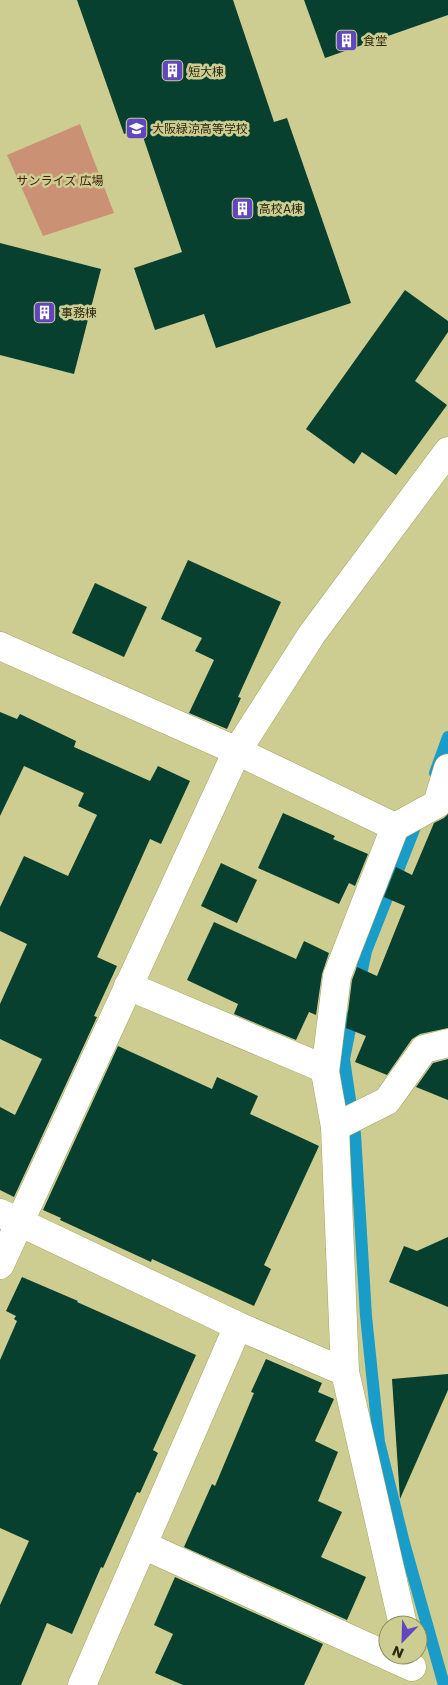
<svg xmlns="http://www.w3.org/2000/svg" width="448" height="1685" viewBox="0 0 448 1685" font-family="Poppins,'Noto Sans JP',sans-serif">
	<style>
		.green { fill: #ca9175 }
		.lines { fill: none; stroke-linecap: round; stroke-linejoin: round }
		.stream { stroke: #199cc7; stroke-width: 12 }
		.building { fill: #07402f }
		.minor-casing { stroke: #a6a56a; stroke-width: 29 }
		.minor { stroke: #fff; stroke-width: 28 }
		.labels { text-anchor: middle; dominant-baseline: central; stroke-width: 5; stroke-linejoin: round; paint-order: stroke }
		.poi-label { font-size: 12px; fill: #292810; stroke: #cecd91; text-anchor: start }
		.park-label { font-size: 12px; fill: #43210e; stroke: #cecd91 }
	</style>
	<rect width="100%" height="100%" fill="#cecd91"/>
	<polygon class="green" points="80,124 114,213 43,236 7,155"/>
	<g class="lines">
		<g class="stream">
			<polyline points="435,773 448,737"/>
			<polyline points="359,984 366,951 419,817"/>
			<polyline points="353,1014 344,1059 355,1134 366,1316 379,1442 404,1543 444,1685"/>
		</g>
	</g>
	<g class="building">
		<polygon points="77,0 233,0 274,122 287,118 351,303 216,348 204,314 155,330 134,268 182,252 140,128 124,134"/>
		<polygon points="304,0 448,0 448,15 325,58"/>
		<polygon points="0,243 101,269 74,374 0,355"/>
		<polygon points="405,290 448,321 448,332 415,381 447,405 396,475 362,452 354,464 306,429"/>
		<polygon points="188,560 281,602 238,697 241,698 227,729 189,713 214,660 195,651 202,638 161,619"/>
		<polygon points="95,583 147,607 124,657 72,633"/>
		<polygon points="0,712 17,719 20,714 76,741 74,747 150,781 158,766 190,781 161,844 150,839 97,957 117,966 94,1016 97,1017 14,1197 0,1190 0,1107 15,1115 42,1059 0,1039 0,1004 27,944 0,931 0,907 24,856 68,876 97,815 78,806 84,793 24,766 0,816"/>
		<polygon points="283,813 335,836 333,839 368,854 355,886 349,883 339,904 258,868"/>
		<polygon points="448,814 448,1028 420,1034 412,1039 387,1075 355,1062 366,1036 346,1028 352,980 357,967 377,976 405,906 384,897 396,867 412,875 434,823 444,818"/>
		<polygon points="221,863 257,880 237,923 201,906"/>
		<polygon points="214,922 296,959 304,941 329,953 322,974 316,1015 309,1012 296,1040 234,1014 238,1004 187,980"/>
		<polygon points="118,1046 212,1089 217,1077 258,1096 250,1114 319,1146 264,1265 271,1269 254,1306 152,1259 151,1262 60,1220 61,1218 43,1210"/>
		<polygon points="448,1059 448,1100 416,1087 433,1063"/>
		<polygon points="448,1237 448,1307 389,1282 404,1246 417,1251"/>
		<polygon points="22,1277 78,1301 77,1302 196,1355 153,1450 158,1453 140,1493 137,1492 103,1568 101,1567 72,1634 47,1623 21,1685 0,1685 0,1605 29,1541 0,1528 0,1360 17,1321 14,1319 16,1316 6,1311"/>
		<polygon points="266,1359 322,1383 318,1392 334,1399 315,1441 338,1452 318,1501 342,1512 321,1557 366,1577 347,1620 184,1547 212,1484 215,1486 254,1393 251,1392"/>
		<polygon points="448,1374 448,1390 400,1499 392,1379"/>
		<polygon points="175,1577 323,1644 304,1685 183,1685 155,1673 173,1634 154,1625"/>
	</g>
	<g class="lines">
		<defs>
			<g id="minor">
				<polyline points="0,646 237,751 395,827 337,976 325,1072 335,1127 345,1372 403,1625"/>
				<polyline points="395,827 437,804 448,768"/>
				<polyline points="128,986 325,1069"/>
				<polyline points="335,1127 387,1101 424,1049 448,1043"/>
				<polyline points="0,1213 238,1326 345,1372"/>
				<polyline points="0,1265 237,751 312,634 448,451"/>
				<polyline points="143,1545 412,1667"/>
				<polyline points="82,1685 238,1326"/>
			</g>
		</defs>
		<use href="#minor" class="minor-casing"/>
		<use href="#minor" class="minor"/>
	</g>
	<defs>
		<symbol id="building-square" viewBox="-11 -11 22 22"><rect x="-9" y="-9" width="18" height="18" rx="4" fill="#6047c0" stroke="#cecd91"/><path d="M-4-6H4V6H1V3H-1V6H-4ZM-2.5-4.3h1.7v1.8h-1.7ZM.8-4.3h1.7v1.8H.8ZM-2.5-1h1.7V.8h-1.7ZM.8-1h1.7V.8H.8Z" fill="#fff"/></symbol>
		<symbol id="school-square" viewBox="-11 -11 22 22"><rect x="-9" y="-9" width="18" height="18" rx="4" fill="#6047c0" stroke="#cecd91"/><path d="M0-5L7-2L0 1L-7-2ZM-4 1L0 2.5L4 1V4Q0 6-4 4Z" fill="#fff"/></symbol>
	</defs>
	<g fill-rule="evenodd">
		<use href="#building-square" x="334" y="28" width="25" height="25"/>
		<use href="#building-square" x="160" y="58" width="25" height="25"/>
		<use href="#school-square" x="124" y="116" width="25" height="25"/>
		<use href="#building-square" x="230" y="196" width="25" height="25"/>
		<use href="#building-square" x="32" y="300" width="25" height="25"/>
	</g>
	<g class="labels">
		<g class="poi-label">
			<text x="363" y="40">食堂</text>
			<text x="188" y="71">短大棟</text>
			<text x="152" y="128">大阪緑涼高等学校</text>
			<text x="259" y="208">高校A棟</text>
			<text x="61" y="312">事務棟</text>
		</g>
		<g class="park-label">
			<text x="60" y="180">サンライズ 広場</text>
		</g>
	</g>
	<g transform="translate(403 1640) rotate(203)"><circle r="24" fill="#cecd91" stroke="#8c8b5d"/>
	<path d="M0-4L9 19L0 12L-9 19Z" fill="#6047c0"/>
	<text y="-8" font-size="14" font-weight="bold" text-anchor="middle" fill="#292810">N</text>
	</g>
</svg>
